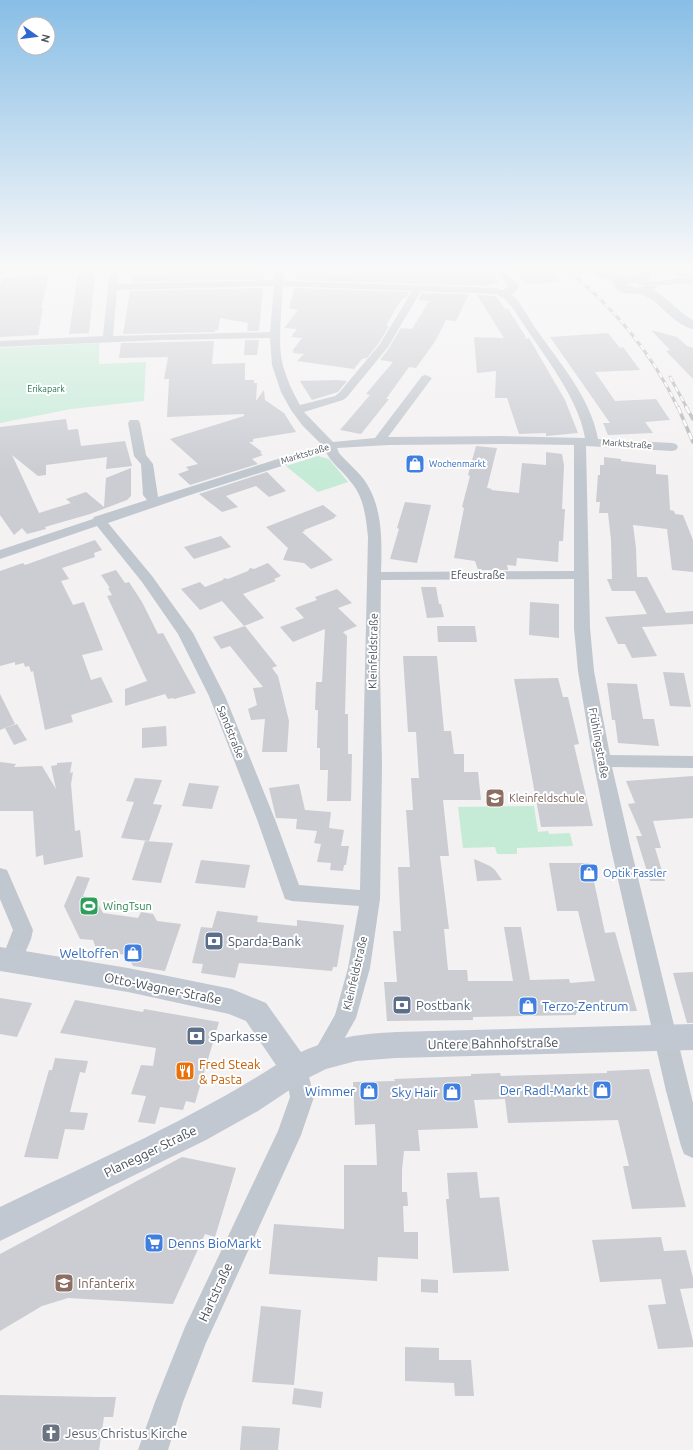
<svg xmlns="http://www.w3.org/2000/svg" width="693" height="1450" viewBox="0 0 693 1450" font-family="Ubuntu,sans-serif">
	<style>
		.green { fill: #c5ebd7 }
		.building { fill: #cbcdd3 }
		.lines { fill: none; stroke-linecap: round; stroke-linejoin: round }
		.street { fill: #c1c7ce; fill-rule: evenodd }
		.secondary { fill: #c1c8d2; fill-rule: evenodd }
		.rail-far1-casing { stroke: #b4b6ba; stroke-width: 3 }
		.rail-casing { stroke: #b4b6ba; stroke-width: 3.5 }
		.rail-far1 { stroke: #fff; stroke-width: 2; stroke-dasharray: 5.5; stroke-linecap: butt }
		.rail { stroke: #fff; stroke-width: 2.5; stroke-dasharray: 7; stroke-linecap: butt }
		.labels { text-anchor: middle; dominant-baseline: central; stroke-width: 4; stroke-linejoin: round; paint-order: stroke }
		.far-park-label { font-size: 9px; fill: #237653; stroke: #fff }
		.far-street-label { font-size: 9px; fill: #4b525c; stroke: #fff }
		.far-shop-label { font-size: 9px; fill: #366cbe; stroke: #fff; text-anchor: start }
		.street-label { font-size: 11px; fill: #4b525c; stroke: #fff }
		.education-label { font-size: 11px; fill: #785e54; stroke: #fff; text-anchor: start }
		.shop-label { font-size: 11px; fill: #366cbe; stroke: #fff; text-anchor: start }
		.leisure-label { font-size: 11px; fill: #27864d; stroke: #fff; text-anchor: start }
		.near-service-label { font-size: 13px; fill: #4e5e75; stroke: #fff; text-anchor: start }
		.near-shop-label { font-size: 13px; fill: #366cbe; stroke: #fff; text-anchor: end }
		.near-street-label { font-size: 13px; fill: #4b525c; stroke: #fff }
		.near-food-label { font-size: 13px; fill: #c56008; stroke: #fff; text-anchor: start }
		.near-education-label { font-size: 13px; fill: #785e54; stroke: #fff; text-anchor: start }
		.near-worship-label { font-size: 13px; fill: #5b616d; stroke: #fff; text-anchor: start }
	</style>
	<rect width="100%" height="100%" fill="#f3f1f1"/>
	<g class="green">
		<polygon points="99,343 99,364 146,362 144,401 71,409 0,423 0,348"/>
		<polygon points="318,456 329,459 348,482 318,492 286,466"/>
		<polygon points="534,806 538,832 548,831 549,834 570,833 573,846 517,848 517,854 497,854 495,847 463,848 458,807"/>
	</g>
	<g class="building">
		<polygon points="209,267 265,267 265,279 131,282 133,275 208,272"/>
		<polygon points="418,267 489,267 496,275 498,284 489,284 490,286 296,280 298,269 310,269 311,273 350,275 352,271 405,273 405,271 415,272"/>
		<polygon points="513,267 548,267 560,282 525,284"/>
		<polygon points="669,267 693,267 693,276 679,277"/>
		<polygon points="94,272 93,277 95,277 89,333 69,334 78,273"/>
		<polygon points="49,275 41,308 43,308 38,335 0,337 0,285 3,277"/>
		<polygon points="263,288 259,331 247,331 248,323 220,318 218,330 215,330 215,332 123,334 130,291"/>
		<polygon points="294,288 409,292 406,298 403,298 396,308 386,326 389,326 379,343 367,358 362,359 354,369 297,361 304,354 293,353 294,351 292,351 302,338 291,337 297,329 284,328 298,310 289,308"/>
		<polygon points="422,293 469,294 456,321 446,320 436,340 416,368 409,367 386,399 389,399 361,434 340,430 370,395 366,394 393,362 380,360 389,348 401,328 412,329 429,301 418,300"/>
		<polygon points="477,295 496,296 505,309 508,309 526,337 524,339 529,338 565,400 578,433 547,436 546,436 546,433 519,434 507,398 495,398 496,371 477,373 474,337 504,338"/>
		<polygon points="651,330 677,337 687,346 693,348 693,379 666,351 670,350"/>
		<polygon points="608,333 620,348 623,347 640,370 595,372 615,401 656,399 670,420 645,422 653,433 608,435 603,423 610,423 550,337"/>
		<polygon points="245,340 259,340 257,355 244,355"/>
		<polygon points="214,341 212,364 245,363 245,380 254,380 254,383 257,383 256,401 264,390 265,400 284,413 296,432 253,439 253,442 249,442 262,452 260,453 263,455 252,459 258,464 190,485 178,474 189,470 186,467 198,464 170,439 244,416 244,414 167,417 169,379 164,379 168,357 119,358 121,343"/>
		<polygon points="337,380 347,381 338,392 312,400 300,381"/>
		<polygon points="66,419 68,430 78,429 81,446 125,441 132,466 106,469 107,457 46,465 46,475 38,476 12,455 39,513 71,503 66,499 86,492 104,507 106,478 131,468 131,496 127,500 90,514 45,527 46,529 27,534 22,528 14,535 0,515 0,427"/>
		<polygon points="476,446 497,448 487,488 492,489 491,490 519,493 522,463 546,465 546,452 562,454 564,465 562,509 565,509 563,541 559,541 558,562 517,558 516,566 507,565 508,570 478,570 475,561 454,558 464,508 462,507 470,476 468,475"/>
		<polygon points="604,457 621,459 621,461 656,465 656,474 668,475 670,510 674,511 675,514 683,515 693,540 693,572 672,570 667,529 633,525 636,548 637,577 647,577 666,613 693,611 693,624 642,627 657,656 632,658 625,644 618,644 605,617 647,614 635,591 612,591 607,579 612,579 611,540 608,513 599,513 600,502 596,502 598,475 600,475 600,465 604,465"/>
		<polygon points="267,472 286,491 269,497 256,486 226,496 238,507 222,512 199,494"/>
		<polygon points="405,502 431,505 417,563 390,559 399,529 397,528"/>
		<polygon points="323,505 337,516 334,517 335,518 304,530 305,531 302,532 333,560 311,569 304,563 283,560 288,548 266,527"/>
		<polygon points="221,536 231,547 194,559 184,547"/>
		<polygon points="95,540 102,550 94,553 95,557 62,568 69,579 61,581 73,605 84,602 103,650 82,655 91,680 101,677 113,702 71,715 73,722 45,730 33,671 31,672 29,666 25,667 24,663 15,665 15,662 0,666 0,571 23,563 25,565"/>
		<polygon points="268,563 281,576 274,579 276,581 243,594 264,618 244,626 222,601 200,610 181,589 200,582 205,587 223,580 224,578 228,579 248,571 250,568 254,569"/>
		<polygon points="116,570 125,583 129,582 142,602 158,634 163,633 196,693 174,699 173,698 168,699 165,694 125,706 125,689 147,681 107,596 112,595 108,588 110,588 101,575"/>
		<polygon points="421,587 436,587 439,604 441,604 444,617 427,618"/>
		<polygon points="337,589 352,603 338,608 357,626 343,632 347,636 345,714 348,714 348,754 352,754 351,801 327,801 328,770 320,770 320,748 317,748 318,710 315,710 316,682 322,682 325,629 293,642 280,627 304,618 295,608 317,600 315,597"/>
		<polygon points="530,602 559,604 559,638 529,635"/>
		<polygon points="245,626 277,666 272,668 278,676 289,721 287,752 262,752 265,719 251,720 248,709 257,705 253,688 263,687 230,646 221,649 213,637"/>
		<polygon points="437,626 475,626 477,642 438,642"/>
		<polygon points="403,656 437,656 444,731 451,731 454,754 464,754 464,772 478,772 481,800 443,800 449,856 440,856 449,929 444,929 448,970 467,970 468,981 513,981 504,927 521,927 530,980 569,979 570,983 595,981 578,911 557,911 549,863 590,863 605,933 615,932 637,1011 576,1013 576,1015 473,1017 473,1020 387,1021 384,982 397,982 393,931 401,931 398,867 410,867 406,810 413,810 411,778 419,778 416,732 408,732"/>
		<polygon points="663,672 684,673 691,707 670,706"/>
		<polygon points="558,678 563,697 568,697 579,744 574,745 593,826 541,827 514,679"/>
		<polygon points="607,683 637,684 643,719 654,719 659,746 618,743 615,720 612,720"/>
		<polygon points="0,694 15,724 0,730"/>
		<polygon points="17,724 27,740 14,745 5,728"/>
		<polygon points="166,726 167,746 142,748 142,728"/>
		<polygon points="0,762 16,764 14,767 42,766 56,789 51,766 57,765 57,763 72,762 70,773 73,772 71,784 75,831 80,830 83,857 44,865 43,855 36,857 33,811 0,811"/>
		<polygon points="693,776 693,818 653,821 661,848 655,848 665,881 650,881 636,836 642,836 628,804 635,803 626,781"/>
		<polygon points="135,778 162,780 153,804 162,805 149,841 121,838 134,802 126,801"/>
		<polygon points="189,783 219,786 212,809 182,806"/>
		<polygon points="299,784 305,810 331,812 329,828 344,830 341,846 349,846 346,865 344,865 343,871 330,870 331,863 317,862 321,844 314,843 317,831 296,829 297,819 276,818 269,788"/>
		<polygon points="145,841 173,843 161,883 132,880"/>
		<polygon points="474,859 490,866 495,870 502,880 477,881"/>
		<polygon points="201,860 250,865 245,888 195,883"/>
		<polygon points="77,876 90,878 83,896 95,898 103,913 138,918 141,912 153,914 157,921 181,924 165,971 133,966 127,955 97,951 93,940 80,939 64,906"/>
		<polygon points="217,911 258,916 257,922 297,926 297,920 344,925 337,967 333,967 332,971 239,963 235,978 201,973 203,964 192,963 201,927 212,928"/>
		<polygon points="693,972 693,1023 687,1023 673,973"/>
		<polygon points="0,998 32,1003 17,1037 0,1034"/>
		<polygon points="75,1000 143,1012 144,1009 219,1022 195,1103 186,1101 183,1110 160,1107 155,1124 138,1122 146,1096 131,1094 141,1065 153,1066 156,1048 60,1033"/>
		<polygon points="55,1058 88,1061 85,1073 80,1072 70,1112 88,1113 84,1130 65,1129 58,1159 24,1157 49,1070 52,1070"/>
		<polygon points="649,1069 686,1207 632,1209 623,1166 629,1166 618,1120 508,1123 505,1099 474,1100 478,1128 418,1130 420,1151 404,1151 402,1170 402,1192 407,1192 408,1206 403,1206 404,1232 418,1232 418,1259 378,1257 377,1281 269,1274 274,1224 344,1229 344,1165 377,1165 375,1124 355,1125 353,1082 395,1081 394,1079 471,1076 471,1074 500,1073 501,1076 607,1073 607,1071"/>
		<polygon points="182,1157 236,1168 215,1237 205,1234 173,1304 68,1298 42,1306 0,1331 0,1254"/>
		<polygon points="477,1172 480,1198 499,1197 509,1271 453,1273 446,1199 449,1199 447,1173"/>
		<polygon points="661,1237 664,1251 686,1250 693,1278 693,1288 680,1289 693,1341 693,1347 658,1349 648,1305 666,1304 661,1279 600,1282 592,1240"/>
		<polygon points="421,1279 438,1280 438,1293 421,1292"/>
		<polygon points="261,1306 301,1310 294,1385 252,1382"/>
		<polygon points="405,1347 439,1348 439,1360 471,1360 474,1396 455,1396 454,1383 405,1381"/>
		<polygon points="294,1388 323,1392 321,1408 292,1404"/>
		<polygon points="0,1395 97,1397 116,1397 113,1417 104,1417 99,1450 0,1450"/>
		<polygon points="242,1426 280,1428 278,1450 240,1450"/>
	</g>
	<g class="lines">
		<g class="street">
			<path d="M110,267H119L117,284L274,280L276,267H284V281L496,288L503,290L509,286L490,267H500L519,286L515,292L511,294C522,304 528,317 536,329C559,362 591,398 598,439L672,443L676,444L678,447L676,450L672,451L586,446L590,628L594,671L610,755L693,756V768L612,767L631,849L693,1103V1158L684,1154L681,1146L666,1091L611,849L593,761L578,671L574,628V579L381,580L380,670L382,765L380,899L370,968L356,1018L330,1064L322,1068L314,1064L311,1057L335,1015L348,968L359,906L292,901L285,899L258,822L209,696L178,634L142,582L97,526L0,559V550L93,519L94,517L147,500L143,495L141,464L134,456L128,423L130,420H138L140,423L146,455L153,464L158,497L322,445L302,425L291,410L281,392L272,365L270,338L162,340L0,347V341L103,336ZM274,286L270,332L113,336L117,290ZM283,286L412,291L380,344L339,393L335,396L300,405C293,393 287,380 283,366C277,344 282,309 283,286ZM421,291L496,294L504,298L513,308C536,346 578,394 585,438L501,436L388,437L432,378L426,375L422,376L375,438L333,442L304,412L343,400L347,397L388,347ZM501,444L574,445V571L381,572C382,539 383,504 362,477C355,469 346,461 339,453L337,448L389,445ZM326,452C331,463 343,471 350,481C364,496 366,518 368,537L360,890L299,885L276,822L225,696L193,633L152,576L108,523L193,494Z"/>
			<polygon points="640,267 648,267 652,273 647,282 693,277 693,283 647,286 646,283 640,283 638,281 642,273"/>
			<polygon points="0,868 7,870 33,930 31,939 19,967 12,970 5,967 1,961 13,930 0,899"/>
			<polygon points="296,1058 304,1061 307,1069 314,1097 301,1135 206,1343 183,1402 168,1450 138,1450 155,1402 185,1327 278,1131 290,1097 285,1069 288,1061"/>
		</g>
		<g class="secondary">
			<path d="M585,267H599L609,272L624,277L635,275L651,279L657,287L654,290C669,299 678,312 693,320V329C672,324 663,304 645,296C636,291 622,298 614,286V282L601,278ZM635,283L644,286L636,288L626,284Z"/>
			<path d="M0,947L128,968L232,989L266,1003L301,1052C334,1037 361,1034 396,1032L693,1024V1050L396,1058L356,1061L326,1069L306,1079L258,1111L206,1140L0,1241V1207C93,1162 189,1121 276,1065L246,1021L229,1014L128,992L0,971Z"/>
		</g>
		<defs>
			<g id="rail-far1">
				<path d="M564,267C613,306 651,351 678,408"/>
				<polyline points="670,377 687,408"/>
			</g>
			<g id="rail">
				<polyline points="678,407 693,442"/>
				<polyline points="686,407 693,419"/>
			</g>
		</defs>
		<use href="#rail-far1" class="rail-far1-casing"/>
		<use href="#rail" class="rail-casing"/>
		<use href="#rail-far1" class="rail-far1"/>
		<use href="#rail" class="rail"/>
	</g>
	<linearGradient id="sky" x2="0" y2="1"><stop stop-color="#88bee6"/><stop offset="0.57" stop-color="#faf9f9"/><stop offset="1" stop-color="#faf9f9" stop-opacity="0"/></linearGradient>
	<rect width="693" height="470" fill="url(#sky)"/>
	<defs>
		<symbol id="shop-square" viewBox="-11 -11 22 22"><rect x="-9" y="-9" width="18" height="18" rx="4" fill="#3f7fe0" stroke="#fff"/><path d="M-5-2.5h2.3a2.7 3.5 0 0 1 5.4 0H5L5.5 6h-11ZM-1.5-2.5h3a1.5 2.3 0 0 0-3 0Z" fill="#fff"/></symbol>
		<symbol id="school-square" viewBox="-11 -11 22 22"><rect x="-9" y="-9" width="18" height="18" rx="4" fill="#8d6e63" stroke="#fff"/><path d="M0-5L7-2L0 1L-7-2ZM-4 1L0 2.5L4 1V4Q0 6-4 4Z" fill="#fff"/></symbol>
		<symbol id="stadium-square" viewBox="-11 -11 22 22"><rect x="-9" y="-9" width="18" height="18" rx="4" fill="#2e9e5b" stroke="#fff"/><path d="M0-5a6.5 5 0 1 0 0 10a6.5 5 0 1 0 0-10ZM-3.5-1.8h7v3.6h-7Z" fill="#fff"/></symbol>
		<symbol id="bank-square" viewBox="-11 -11 22 22"><rect x="-9" y="-9" width="18" height="18" rx="4" fill="#5c6f8a" stroke="#fff"/><path d="M-6-4H6V4H-6ZM0-2.3a2.3 2.3 0 1 0 0 4.6a2.3 2.3 0 1 0 0-4.6Z" fill="#fff"/></symbol>
		<symbol id="restaurant-square" viewBox="-11 -11 22 22"><rect x="-9" y="-9" width="18" height="18" rx="4" fill="#e8710a" stroke="#fff"/><path d="M-5-6h1v4h1v-4h1v4h1v-4h1v5L-1.5 .5V6h-2V.5L-5-1ZM5-6V6H3V1.5H1.5Q1.5-4 5-6Z" fill="#fff"/></symbol>
		<symbol id="supermarket-square" viewBox="-11 -11 22 22"><rect x="-9" y="-9" width="18" height="18" rx="4" fill="#3f7fe0" stroke="#fff"/><path d="M-6-5.5h2.5l.6 2H6L4.5 2H-2.5L-4.4-4H-6ZM-1.5 3.2a1.3 1.3 0 1 0 .1 0ZM3 3.2a1.3 1.3 0 1 0 .1 0Z" fill="#fff"/></symbol>
		<symbol id="church-square" viewBox="-11 -11 22 22"><rect x="-9" y="-9" width="18" height="18" rx="4" fill="#6b7280" stroke="#fff"/><path d="M-1.2-6h2.4v3.5h3.3v2.4h-3.3V6h-2.4V-.1h-3.3v-2.4h3.3Z" fill="#fff"/></symbol>
	</defs>
	<g fill-rule="evenodd">
		<use href="#shop-square" x="404" y="453" width="22" height="22"/>
		<use href="#school-square" x="484" y="787" width="22" height="22"/>
		<use href="#shop-square" x="578" y="862" width="22" height="22"/>
		<use href="#stadium-square" x="78" y="895" width="22" height="22"/>
		<use href="#bank-square" x="203" y="930" width="22" height="22"/>
		<use href="#shop-square" x="122" y="942" width="22" height="22"/>
		<use href="#bank-square" x="391" y="994" width="22" height="22"/>
		<use href="#shop-square" x="517" y="995" width="22" height="22"/>
		<use href="#bank-square" x="185" y="1025" width="22" height="22"/>
		<use href="#restaurant-square" x="174" y="1060" width="22" height="22"/>
		<use href="#shop-square" x="591" y="1079" width="22" height="22"/>
		<use href="#shop-square" x="358" y="1080" width="22" height="22"/>
		<use href="#shop-square" x="441" y="1081" width="22" height="22"/>
		<use href="#supermarket-square" x="143" y="1232" width="22" height="22"/>
		<use href="#school-square" x="53" y="1272" width="22" height="22"/>
		<use href="#church-square" x="40" y="1422" width="22" height="22"/>
	</g>
	<g class="labels">
		<g class="far-park-label">
			<text x="46" y="389">Erikapark</text>
		</g>
		<g class="far-street-label">
			<text transform="translate(627 444) rotate(4)">Marktstraße</text>
			<text transform="translate(305 454) rotate(-17)">Marktstraße</text>
		</g>
		<g class="far-shop-label">
			<text x="429" y="464">Wochenmarkt</text>
		</g>
		<g class="street-label">
			<text x="478" y="575">Efeustraße</text>
			<text transform="translate(373 651) rotate(-89)">Kleinfeldstraße</text>
			<text transform="translate(231 732) rotate(68)">Sandstraße</text>
			<text transform="translate(599 743) rotate(80)">Frühlingstraße</text>
			<text transform="translate(355 973) rotate(-77)">Kleinfeldstraße</text>
		</g>
		<g class="education-label">
			<text x="509" y="798">Kleinfeldschule</text>
		</g>
		<g class="shop-label">
			<text x="603" y="873">Optik Fassler</text>
		</g>
		<g class="leisure-label">
			<text x="103" y="906">WingTsun</text>
		</g>
		<g class="near-service-label">
			<text x="228" y="941">Sparda-Bank</text>
			<text x="416" y="1005">Postbank</text>
			<text x="210" y="1036">Sparkasse</text>
		</g>
		<g class="near-shop-label">
			<text x="119" y="953">Weltoffen</text>
			<text x="542" y="1006" text-anchor="start">Terzo-Zentrum</text>
			<text x="588" y="1090">Der Radl-Markt</text>
			<text x="355" y="1091">Wimmer</text>
			<text x="438" y="1092">Sky Hair</text>
			<text x="168" y="1243" text-anchor="start">Denns BioMarkt</text>
		</g>
		<g class="near-street-label">
			<text transform="translate(163 988) rotate(11)">Otto-Wagner-Straße</text>
			<text transform="translate(493 1043) rotate(-1)">Untere Bahnhofstraße</text>
			<text transform="translate(150 1151) rotate(-26)">Planegger Straße</text>
			<text transform="translate(215 1292) rotate(-65)">Hartstraße</text>
		</g>
		<g class="near-food-label">
			<text x="199" y="1064">Fred Steak<tspan x="199" dy="15">&amp; Pasta</tspan></text>
		</g>
		<g class="near-education-label">
			<text x="78" y="1283">Infanterix</text>
		</g>
		<g class="near-worship-label">
			<text x="65" y="1433">Jesus Christus Kirche</text>
		</g>
	</g>
	<g transform="translate(36 36) rotate(104)"><circle r="19" fill="#ffffff" stroke="#b7babe"/>
	<path d="M0-3L7 15L0 10L-7 15Z" fill="#2f68cf"/>
	<text y="-6" font-size="11" font-weight="bold" text-anchor="middle" fill="#4b525c">N</text>
	</g>
</svg>
